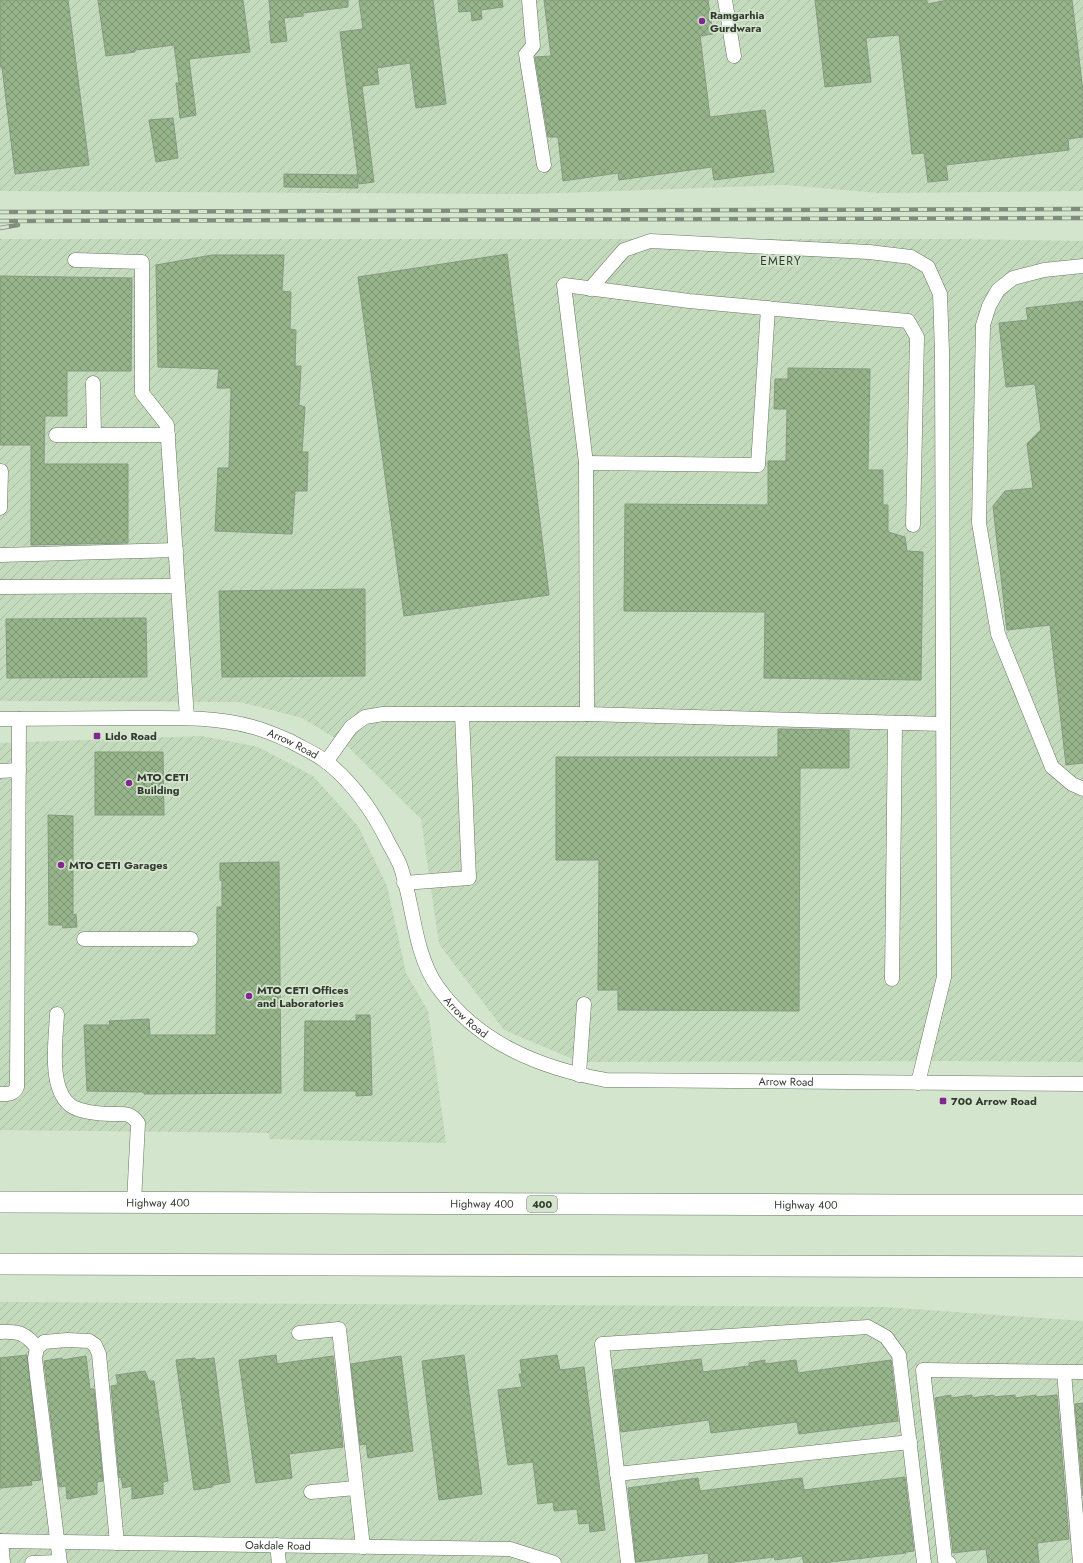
<svg xmlns="http://www.w3.org/2000/svg" width="1083" height="1563" viewBox="0 0 1083 1563" font-family="Jost,sans-serif">
	<style>
		.industrial { fill: url(#industrial-furrows) }
		.building { fill: url(#building-cross-hatch); stroke: #889882 }
		.lines { fill: none; stroke-linecap: round; stroke-linejoin: round }
		.minor-casing { stroke: #677762; stroke-width: 15 }
		.highway-casing { stroke: #677762; stroke-width: 22 }
		.minor { stroke: #fff; stroke-width: 14 }
		.highway { stroke: #fff; stroke-width: 21 }
		.rail-casing { stroke: #808c7c; stroke-width: 4.5 }
		.rail { stroke: #d3e5cd; stroke-width: 3; stroke-dasharray: 9; stroke-linecap: butt }
		.poi-dot { fill: #822692; stroke: #d3e5cd; stroke-width: 1.5 }
		.labels { text-anchor: middle; dominant-baseline: central; stroke-width: 3.5; stroke-linejoin: round; paint-order: stroke }
		.shield { fill: #d3e5cd; stroke: #626c5e; stroke-width: 1 }
		.shield-label { font-size: 10px; font-weight: bold; fill: #32382f }
		.poi-label { font-size: 11px; font-weight: bold; fill: #32382f; stroke: #d3e5cd; text-anchor: start }
		.street-label { font-size: 11px; fill: #32382f; stroke: #d3e5cd }
		.neighbourhood-label { font-size: 12px; letter-spacing: 1px; fill: #32382f; stroke: #d3e5cd }
	</style>
	<defs>
		<pattern id="industrial-furrows" width="10" height="10" patternUnits="userSpaceOnUse"><rect width="10" height="10" fill="#c4dabc"/><path d="M-1 1l2-2M0 10L10 0M9 11l2-2" fill="none" stroke="#a9bca2"/></pattern>
		<pattern id="building-cross-hatch" width="8" height="8" patternUnits="userSpaceOnUse"><rect width="8" height="8" fill="#96b58b"/><path d="M0 0l8 8M0 8l8-8" fill="none" stroke="#7b9472"/></pattern>
	</defs>
	<rect width="100%" height="100%" fill="#d3e5cd"/>
	<g class="industrial">
		<polygon points="0,0 1083,0 1083,191 879,193 786,185 531,194 0,191"/>
		<polygon points="0,239 963,239 1083,241 1083,1062 953,1061 580,1062 504,1030 439,944 421,819 345,744 302,718 240,702 0,701"/>
		<polygon points="202,736 258,747 313,776 358,826 387,886 406,973 428,1011 446,1143 269,1139 269,1133 0,1130 0,743"/>
		<polygon points="0,1302 885,1307 1083,1321 1083,1563 0,1563"/>
	</g>
	<g class="building">
		<polygon points="0,0 68,0 89,165 15,174 2,67 0,67"/>
		<polygon points="98,0 243,0 250,52 189,59 196,115 180,118 176,83 179,83 174,45 135,50 135,52 106,56"/>
		<polygon points="269,0 348,0 348,7 303,13 303,16 284,18 287,41 271,43 269,21 271,21"/>
		<polygon points="359,0 433,0 446,104 416,108 410,63 377,68 379,84 362,86 374,182 359,184 340,32 363,29"/>
		<polygon points="458,0 502,0 503,7 481,10 482,19 472,21 471,11 459,12"/>
		<polygon points="544,0 708,0 713,34 700,36 710,117 765,110 774,172 714,180 712,167 619,180 618,173 563,181 558,137 548,137 535,57 551,56"/>
		<polygon points="815,0 927,0 927,4 948,0 1072,0 1083,91 1083,137 1068,139 1069,150 946,165 948,180 928,182 924,153 912,154 899,35 866,38 871,82 825,87"/>
		<polygon points="173,118 178,158 156,162 149,120"/>
		<polygon points="284,174 357,175 358,188 284,187"/>
		<polygon points="507,254 549,595 404,616 358,277"/>
		<polygon points="212,255 284,255 282,291 291,292 290,329 296,330 295,366 301,366 299,405 305,407 302,452 308,452 307,491 295,491 292,534 215,531 218,468 229,468 231,388 217,388 219,369 158,367 156,265"/>
		<polygon points="0,276 132,278 131,371 67,371 67,416 45,416 44,464 128,464 128,543 31,545 31,445 0,445"/>
		<polygon points="1083,301 1083,763 1066,765 1050,625 1007,630 993,506 1005,491 1033,488 1027,444 1041,430 1035,384 1006,387 999,323 1028,320 1026,308"/>
		<polygon points="788,368 870,369 868,470 883,470 883,505 888,505 888,532 905,537 907,551 923,552 921,680 764,678 765,612 624,611 625,504 768,505 768,461 786,461 787,409 774,409 775,379 788,379"/>
		<polygon points="365,589 365,676 222,677 219,591"/>
		<polygon points="146,618 147,677 7,678 6,619"/>
		<polygon points="778,729 849,730 849,768 800,768 799,1011 618,1010 618,990 598,990 599,860 556,860 556,757 778,757"/>
		<polygon points="95,752 163,752 164,815 95,815"/>
		<polygon points="48,815 73,816 73,915 76,914 77,927 63,928 62,925 49,925"/>
		<polygon points="279,862 281,1093 144,1094 144,1092 87,1091 84,1025 110,1025 109,1021 149,1019 150,1035 216,1035 217,907 222,907 222,881 220,880 220,863"/>
		<polygon points="356,1015 370,1015 372,1095 356,1096 356,1091 304,1091 305,1021 356,1021"/>
		<polygon points="27,1355 41,1480 31,1481 32,1485 0,1488 0,1358"/>
		<polygon points="276,1355 277,1364 333,1356 343,1447 289,1454 292,1478 256,1483 239,1360"/>
		<polygon points="464,1355 482,1494 439,1500 422,1361"/>
		<polygon points="557,1355 560,1370 584,1367 605,1530 590,1532 589,1523 579,1524 577,1509 554,1511 553,1502 538,1504 533,1462 508,1465 498,1390 522,1387 519,1374 522,1374 520,1360"/>
		<polygon points="86,1356 90,1389 94,1389 103,1481 97,1482 97,1494 67,1499 66,1486 59,1487 44,1361 62,1358 62,1360"/>
		<polygon points="401,1356 413,1451 368,1458 366,1444 360,1445 351,1364"/>
		<polygon points="195,1358 196,1360 214,1358 230,1482 213,1485 212,1487 194,1490 176,1360"/>
		<polygon points="701,1359 703,1372 749,1366 749,1363 765,1360 765,1364 796,1360 798,1373 891,1360 898,1421 799,1434 797,1422 711,1433 709,1420 621,1432 614,1370"/>
		<polygon points="145,1371 149,1381 154,1381 168,1481 163,1482 163,1494 132,1499 132,1486 123,1488 121,1477 119,1478 111,1386 118,1385 116,1375"/>
		<polygon points="951,1395 951,1398 972,1395 972,1398 993,1395 994,1397 1015,1395 1015,1398 1036,1395 1036,1397 1057,1395 1069,1539 1037,1543 1039,1563 988,1563 986,1549 953,1553 935,1398"/>
		<polygon points="1083,1403 1083,1496 1075,1404"/>
		<polygon points="905,1477 914,1551 905,1552 906,1553 822,1563 804,1563 802,1556 775,1560 774,1557 726,1563 709,1563 708,1553 636,1562 628,1488 698,1478 700,1491 802,1478 804,1490"/>
	</g>
	<g class="lines">
		<defs>
			<g id="minor">
				<polyline points="529,0 533,46 526,54 544,165"/>
				<polyline points="725,0 734,56"/>
				<polyline points="75,260 142,262 142,393 167,425 187,718"/>
				<polyline points="1083,266 1044,270 1013,278 998,290 989,306 983,325 979,523 998,634 1052,767 1072,784 1083,789"/>
				<polyline points="590,289 624,250 650,241 869,252 911,257 928,267 940,294 942,352 944,977 918,1083"/>
				<polyline points="93,383 94,435"/>
				<polyline points="56,435 168,435"/>
				<polyline points="586,463 758,465 768,308"/>
				<polyline points="0,508 1,471"/>
				<polyline points="0,555 176,550"/>
				<polyline points="0,587 178,586"/>
				<polyline points="587,714 586,463 564,285 689,301 908,321 917,337 913,525"/>
				<path id="s1" d="M0,719C44,719 87,718 131,718C172,718 213,716 253,727C265,730 278,736 290,741C302,748 317,754 328,763C355,785 374,813 389,844C393,851 397,858 400,865C414,904 413,951 437,986C477,1043 540,1068 606,1080L1083,1084"/>
				<polyline points="326,762 351,727 365,717 383,714 587,714 943,724"/>
				<polyline points="0,771 19,770"/>
				<polyline points="404,883 469,878 462,714"/>
				<polyline points="84,939 191,939"/>
				<polyline points="892,979 895,723"/>
				<path d="M57,1014C56,1039 48,1087 70,1105C79,1112 100,1114 111,1114C124,1114 130,1112 138,1123L134,1202"/>
				<polyline points="579,1075 584,1004"/>
				<path d="M0,1094C8,1094 13,1095 17,1087L19,719"/>
				<path d="M0,1332C18,1331 26,1333 37,1348"/>
				<polyline points="299,1333 339,1329 363,1547"/>
				<polyline points="1064,1372 1080,1563"/>
				<polyline points="617,1474 910,1442"/>
				<polyline points="311,1492 356,1488"/>
				<path id="s2" d="M0,1541L510,1549L554,1563"/>
				<polyline points="1,1541 3,1563"/>
				<polyline points="277,1545 279,1563"/>
				<polyline points="32,1563 59,1562"/>
				<polyline points="60,1563 37,1376 35,1358 37,1348 44,1342 67,1340 89,1341 95,1345 99,1354 117,1543"/>
				<polyline points="628,1563 602,1344 868,1327 886,1337 899,1355 924,1563"/>
				<polyline points="949,1563 945,1560 923,1370 1083,1372"/>
			</g>
			<g id="highway">
				<path id="s3" d="M0,1202L903,1205H1083"/>
				<polyline points="0,1264 1083,1267"/>
			</g>
		</defs>
		<use href="#minor" class="minor-casing"/>
		<use href="#highway" class="highway-casing"/>
		<use href="#minor" class="minor"/>
		<use href="#highway" class="highway"/>
		<defs>
			<g id="rail">
				<polyline points="0,212 1083,209"/>
				<polyline points="0,221 1083,218"/>
				<polyline points="0,228 18,225"/>
			</g>
		</defs>
		<use href="#rail" class="rail-casing"/>
		<use href="#rail" class="rail"/>
	</g>
	<g class="poi-dot">
		<circle cx="702" cy="21" r="4"/>
		<rect x="93" y="732" width="8" height="8" rx="2"/>
		<circle cx="129" cy="783" r="4"/>
		<circle cx="61" cy="865" r="4"/>
		<circle cx="249" cy="996" r="4"/>
		<rect x="939" y="1097" width="8" height="8" rx="2"/>
	</g>
	<g class="labels">
		<rect class="shield" x="527" y="1196" width="30" height="16" rx="3"/>
		<g class="shield-label">
			<text x="542" y="1204">400</text>
		</g>
		<g class="poi-label">
			<text x="710" y="15">Ramgarhia<tspan x="710" dy="13">Gurdwara</tspan></text>
			<text x="105" y="736">Lido Road</text>
			<text x="137" y="777">MTO CETI<tspan x="137" dy="13">Building</tspan></text>
			<text x="69" y="865">MTO CETI Garages</text>
			<text x="257" y="990">MTO CETI Offices<tspan x="257" dy="13">and Laboratories</tspan></text>
			<text x="951" y="1101">700 Arrow Road</text>
		</g>
		<g class="street-label">
			<text stroke="none"><textPath href="#s1" startOffset="297">Arrow Road</textPath></text>
			<text stroke="none"><textPath href="#s1" startOffset="633">Arrow Road</textPath></text>
			<text stroke="none"><textPath href="#s1" startOffset="969">Arrow Road</textPath></text>
			<text stroke="none"><textPath href="#s3" startOffset="158">Highway 400</textPath></text>
			<text stroke="none"><textPath href="#s3" startOffset="482">Highway 400</textPath></text>
			<text stroke="none"><textPath href="#s3" startOffset="806">Highway 400</textPath></text>
			<text stroke="none"><textPath href="#s2" startOffset="278">Oakdale Road</textPath></text>
		</g>
		<g class="neighbourhood-label">
			<text x="781" y="261">EMERY</text>
		</g>
	</g>
</svg>
